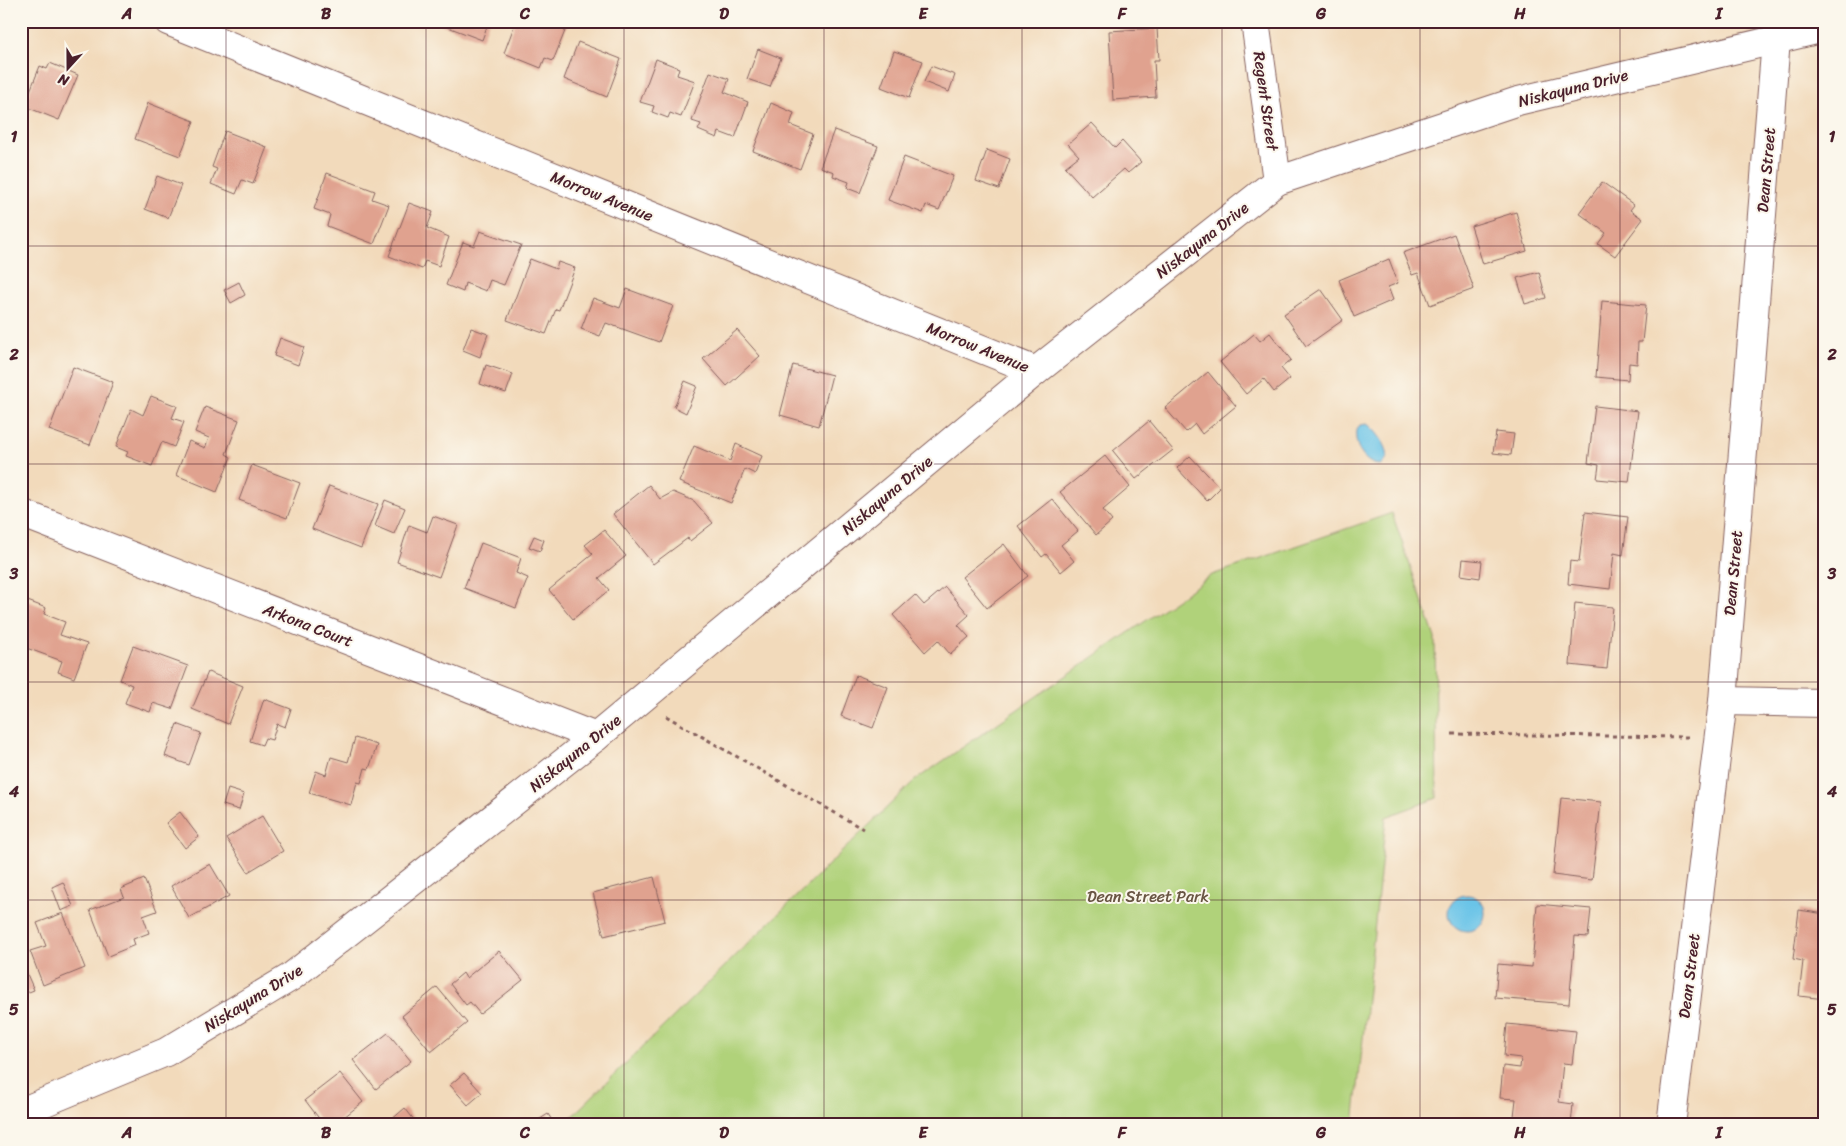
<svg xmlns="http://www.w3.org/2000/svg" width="1846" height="1146" viewBox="0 0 1846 1146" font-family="Sriracha,sans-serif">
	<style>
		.green { fill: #b0d27a; stroke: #7d7852 }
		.water { fill: #6bc4e8; stroke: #5a728a }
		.building { fill: #e0a28f }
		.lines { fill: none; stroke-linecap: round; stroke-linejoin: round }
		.minor-casing { stroke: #85605d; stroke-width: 30 }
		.path { stroke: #85605d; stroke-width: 3; stroke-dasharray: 4 4; stroke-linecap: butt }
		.minor { stroke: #fff; stroke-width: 28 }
		.grid { fill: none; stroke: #4a1f2b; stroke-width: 1; stroke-opacity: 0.55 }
		.labels { text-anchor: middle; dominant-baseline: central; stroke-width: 4; stroke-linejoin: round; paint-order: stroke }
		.street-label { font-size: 16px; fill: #4a1f2b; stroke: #fbf7ec }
		.park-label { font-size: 16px; fill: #695543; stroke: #fbf7ec }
		.neatline { fill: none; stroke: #4a1f2b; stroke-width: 2 }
		.grid-label { font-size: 16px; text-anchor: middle; font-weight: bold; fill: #4a1f2b }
	</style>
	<rect width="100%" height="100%" fill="#fbf7ec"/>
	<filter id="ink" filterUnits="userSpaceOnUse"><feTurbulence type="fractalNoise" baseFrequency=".02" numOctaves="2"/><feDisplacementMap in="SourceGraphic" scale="10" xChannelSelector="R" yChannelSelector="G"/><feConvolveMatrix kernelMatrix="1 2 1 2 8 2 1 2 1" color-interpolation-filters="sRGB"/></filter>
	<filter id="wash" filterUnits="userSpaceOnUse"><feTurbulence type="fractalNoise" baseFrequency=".0096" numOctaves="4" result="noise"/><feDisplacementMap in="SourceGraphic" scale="20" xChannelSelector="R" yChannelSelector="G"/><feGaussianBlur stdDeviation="1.12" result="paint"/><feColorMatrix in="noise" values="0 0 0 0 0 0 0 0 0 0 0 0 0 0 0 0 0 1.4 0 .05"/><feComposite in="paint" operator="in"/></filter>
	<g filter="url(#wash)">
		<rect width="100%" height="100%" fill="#f2dabb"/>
		<polygon class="green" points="1392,513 1435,638 1437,798 1386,817 1354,1125 563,1125 914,781 1212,575"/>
		<g class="water">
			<path d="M1367,424C1375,429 1390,448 1387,458C1386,459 1383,463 1382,465C1364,466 1354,446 1356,430L1360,425Z"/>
			<circle cx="1467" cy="913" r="18"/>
		</g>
		<g id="blocks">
			<g class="building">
				<polygon points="441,21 489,21 482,40 440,24"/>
				<polygon points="516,21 569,21 553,61 545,58 541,68 504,53"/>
				<polygon points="1157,28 1159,60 1154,60 1156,97 1113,100 1109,31"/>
				<polygon points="578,42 621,59 607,97 564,79"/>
				<polygon points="758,49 781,58 770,87 747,79"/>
				<polygon points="894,51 923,61 909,98 881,87"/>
				<polygon points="656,59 679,68 677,75 695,81 681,117 670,113 668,118 652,112 654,106 640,102"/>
				<polygon points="50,63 78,75 59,120 24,106 40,66 47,69"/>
				<polygon points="931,66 955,75 949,92 924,82"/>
				<polygon points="710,72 729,79 724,92 748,102 735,138 719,132 717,138 698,130 701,124 692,121"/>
				<polygon points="148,103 194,121 180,156 135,139"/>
				<polygon points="771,103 794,113 790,125 813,134 800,169 753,151"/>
				<polygon points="1092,123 1115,148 1122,141 1141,162 1128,173 1124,169 1092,197 1065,167 1079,156 1068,144"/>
				<polygon points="834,130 878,146 860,193 847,188 849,182 833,176 834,172 820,167"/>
				<polygon points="225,131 267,147 253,184 242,180 236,194 211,184 217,169 212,167"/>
				<polygon points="987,150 1010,159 999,189 976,181"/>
				<polygon points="904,157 953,176 939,210 926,205 923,213 888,200"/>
				<polygon points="327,173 375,191 372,199 389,205 374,244 327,226 330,215 314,209"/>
				<polygon points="157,176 181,185 168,218 145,209"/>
				<polygon points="1602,182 1634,205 1630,210 1643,219 1615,256 1598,244 1606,233 1579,213"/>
				<polygon points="409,203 433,212 427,228 449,237 439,266 425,261 422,269 389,256"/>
				<polygon points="1516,212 1527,251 1483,264 1471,226"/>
				<polygon points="480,231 521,245 504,285 490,280 486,291 465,283 463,292 446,285 463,242 474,246"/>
				<polygon points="1454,234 1474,289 1430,305 1418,273 1412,275 1403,253"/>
				<polygon points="530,259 556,269 558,262 575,268 559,310 556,309 546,334 507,320"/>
				<polygon points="1389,259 1398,283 1388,287 1393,300 1354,317 1339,280"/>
				<polygon points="1539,272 1546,298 1525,304 1517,278"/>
				<polygon points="239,282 245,295 231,303 224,290"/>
				<polygon points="627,289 673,306 659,342 606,323 600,336 581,329 593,298 620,308"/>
				<polygon points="1321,289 1343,320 1306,346 1284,314"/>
				<polygon points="1602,301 1646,305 1642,342 1638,342 1637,364 1629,363 1628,380 1596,377"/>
				<polygon points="471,328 488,334 480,357 463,350"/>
				<polygon points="737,330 760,356 727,386 703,359"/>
				<polygon points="1270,333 1291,360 1281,368 1290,379 1274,392 1264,379 1246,394 1220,362 1254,334 1260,341"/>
				<polygon points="280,338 304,347 298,365 274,356"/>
				<polygon points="486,365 513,374 506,393 480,384"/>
				<polygon points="793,365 832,375 819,426 780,415"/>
				<polygon points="73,367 113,382 90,445 49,430"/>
				<polygon points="1208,372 1236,406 1202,434 1195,424 1186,432 1165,408"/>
				<polygon points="685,381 697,386 686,413 674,407"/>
				<polygon points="151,396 177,406 172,418 184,422 174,447 162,442 152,466 126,456 128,452 116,447 131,409 143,415"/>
				<polygon points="1595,406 1638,411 1629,482 1597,479 1599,465 1588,463"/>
				<polygon points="205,407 239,420 226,454 231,457 217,492 176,475 189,441 205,448 209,438 195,432"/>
				<polygon points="1149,421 1173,450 1136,479 1113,451"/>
				<polygon points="1496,432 1514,434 1511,455 1493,453"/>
				<polygon points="736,444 762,456 755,474 745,469 731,503 679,482 694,446 730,461"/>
				<polygon points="1105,456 1130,487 1103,510 1112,521 1096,535 1060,492"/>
				<polygon points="1190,456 1220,488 1207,501 1177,468"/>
				<polygon points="252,465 300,483 287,518 239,500"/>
				<polygon points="649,485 660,499 673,492 694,501 713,523 690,541 688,538 653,564 613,514"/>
				<polygon points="329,486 378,504 361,548 312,529"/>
				<polygon points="1052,499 1078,531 1061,545 1074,561 1061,572 1046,554 1042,557 1018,526"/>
				<polygon points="385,500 405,508 394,534 375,526"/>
				<polygon points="1585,512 1628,517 1623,555 1614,553 1610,589 1568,584 1570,561 1579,562"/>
				<polygon points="433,516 458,525 439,577 397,562 409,525 427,532"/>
				<polygon points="604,530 626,556 599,578 609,590 573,619 549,590 593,554 585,545"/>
				<polygon points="534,536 544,540 540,551 529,547"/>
				<polygon points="481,543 521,558 516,573 528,578 516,608 464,588"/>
				<polygon points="1004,544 1028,576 987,608 962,577"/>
				<polygon points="1463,559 1482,561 1480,578 1461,575"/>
				<polygon points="945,587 969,615 958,625 969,637 950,654 938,640 925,652 893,615 915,595 924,605"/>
				<polygon points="25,600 46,608 44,614 65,622 60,635 87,644 74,678 58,672 62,661 21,646 21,609"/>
				<polygon points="1575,603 1613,607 1607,669 1570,665"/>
				<polygon points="133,646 188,666 172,709 153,703 150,712 125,703 132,685 120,680"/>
				<polygon points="208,672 243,686 228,724 192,709"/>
				<polygon points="856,675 888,687 873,728 841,716"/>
				<polygon points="264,699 291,709 285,727 277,724 272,740 265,738 262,745 250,741"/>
				<polygon points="177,724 201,733 189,765 165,756"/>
				<polygon points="355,738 377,745 369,769 365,768 361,783 357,782 351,805 309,793 316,771 326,775 331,757 348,762"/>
				<polygon points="228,789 244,794 239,810 223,805"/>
				<polygon points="1561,798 1601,802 1592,880 1553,875"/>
				<polygon points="180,812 199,837 185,848 166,823"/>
				<polygon points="262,816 283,851 248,872 226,838"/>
				<polygon points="210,864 229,896 189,918 171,886"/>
				<polygon points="654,877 665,921 604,936 593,893"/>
				<polygon points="144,879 157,911 143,916 149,933 133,939 135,945 108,956 90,910 124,897 121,889"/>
				<polygon points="63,882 73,906 61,911 52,887"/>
				<polygon points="1537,904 1591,909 1588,937 1575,936 1569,1004 1495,998 1498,964 1532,967"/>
				<polygon points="1799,910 1825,914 1825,999 1799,996 1803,961 1793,959"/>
				<polygon points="63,913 85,968 43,985 30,951 46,946 37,923"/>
				<polygon points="499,951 523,980 480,1014 470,1002 466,1005 450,984 463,973 466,978"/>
				<polygon points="23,965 34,990 21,995 21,966"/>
				<polygon points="437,987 467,1023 431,1052 402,1016"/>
				<polygon points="1507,1024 1576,1031 1572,1064 1563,1063 1559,1102 1573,1104 1571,1125 1513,1125 1516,1099 1500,1098 1503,1066 1520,1068 1521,1058 1504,1056"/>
				<polygon points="388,1033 411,1061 376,1089 353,1060"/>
				<polygon points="340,1073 363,1102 334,1125 324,1125 305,1100"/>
				<polygon points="464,1073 482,1093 468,1105 450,1085"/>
				<polygon points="405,1108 418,1125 393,1125 390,1121"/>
				<polygon points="548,1114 555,1125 539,1125 537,1121"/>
			</g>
		</g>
	</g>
	<g filter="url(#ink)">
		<use href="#blocks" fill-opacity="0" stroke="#85605d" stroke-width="1"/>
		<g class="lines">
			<defs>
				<g id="minor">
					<polyline points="168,21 1036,371"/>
					<polyline points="1255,21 1277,181"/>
					<polyline points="21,513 596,737"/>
					<polyline points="1723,701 1825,703"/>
					<polyline points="21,1112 166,1052 291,977 596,737 1036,371 1277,181 1518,101 1825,28"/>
					<polyline points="1671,1125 1723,701 1776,40 1781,23"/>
				</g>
			</defs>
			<use href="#minor" class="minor-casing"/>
			<g class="path">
				<polyline points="666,716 863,829"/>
				<polyline points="1452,734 1689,737"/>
			</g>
			<use href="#minor" class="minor"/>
		</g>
	</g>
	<path class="grid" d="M226,21V1125M426,21V1125M624,21V1125M824,21V1125M1022,21V1125M1222,21V1125M1420,21V1125M1620,21V1125M21,246H1825M21,464H1825M21,682H1825M21,900H1825"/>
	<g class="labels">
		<g class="street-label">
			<text transform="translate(1573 88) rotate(-14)">Niskayuna Drive</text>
			<text transform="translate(1266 101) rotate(82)">Regent Street</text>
			<text transform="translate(1766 170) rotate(-85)">Dean Street</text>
			<text transform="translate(602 196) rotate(22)">Morrow Avenue</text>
			<text transform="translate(1202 240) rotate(-38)">Niskayuna Drive</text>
			<text transform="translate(978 347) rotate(22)">Morrow Avenue</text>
			<text transform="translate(887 495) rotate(-40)">Niskayuna Drive</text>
			<text transform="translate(1733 573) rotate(-85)">Dean Street</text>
			<text transform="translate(308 625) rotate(21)">Arkona Court</text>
			<text transform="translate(575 753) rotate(-39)">Niskayuna Drive</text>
			<text transform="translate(1689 976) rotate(-83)">Dean Street</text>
			<text transform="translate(253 998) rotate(-32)">Niskayuna Drive</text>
		</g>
		<g class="park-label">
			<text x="1148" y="896">Dean Street Park</text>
		</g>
	</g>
	<rect width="1846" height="1146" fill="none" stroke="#fbf7ec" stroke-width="55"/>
	<g transform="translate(68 68) rotate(201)" stroke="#fbf7ec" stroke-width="4" paint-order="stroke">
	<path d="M0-4L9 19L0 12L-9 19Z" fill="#4a1f2b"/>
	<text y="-8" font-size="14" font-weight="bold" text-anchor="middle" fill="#4a1f2b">N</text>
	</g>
	<rect x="28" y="28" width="1790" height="1090" class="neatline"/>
	<g class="grid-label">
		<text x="127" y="19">A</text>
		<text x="326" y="19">B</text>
		<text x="525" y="19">C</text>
		<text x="724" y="19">D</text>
		<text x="923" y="19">E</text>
		<text x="1122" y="19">F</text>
		<text x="1321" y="19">G</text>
		<text x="1520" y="19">H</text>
		<text x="1719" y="19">I</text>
		<text x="14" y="142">1</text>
		<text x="1832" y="142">1</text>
		<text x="14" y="360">2</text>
		<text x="1832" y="360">2</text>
		<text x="14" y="579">3</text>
		<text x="1832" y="579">3</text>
		<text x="14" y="797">4</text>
		<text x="1832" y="797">4</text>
		<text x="14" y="1015">5</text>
		<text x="1832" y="1015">5</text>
		<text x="127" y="1138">A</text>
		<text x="326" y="1138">B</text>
		<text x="525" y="1138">C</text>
		<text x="724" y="1138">D</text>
		<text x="923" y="1138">E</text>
		<text x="1122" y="1138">F</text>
		<text x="1321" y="1138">G</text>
		<text x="1520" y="1138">H</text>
		<text x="1719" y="1138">I</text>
	</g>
</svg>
